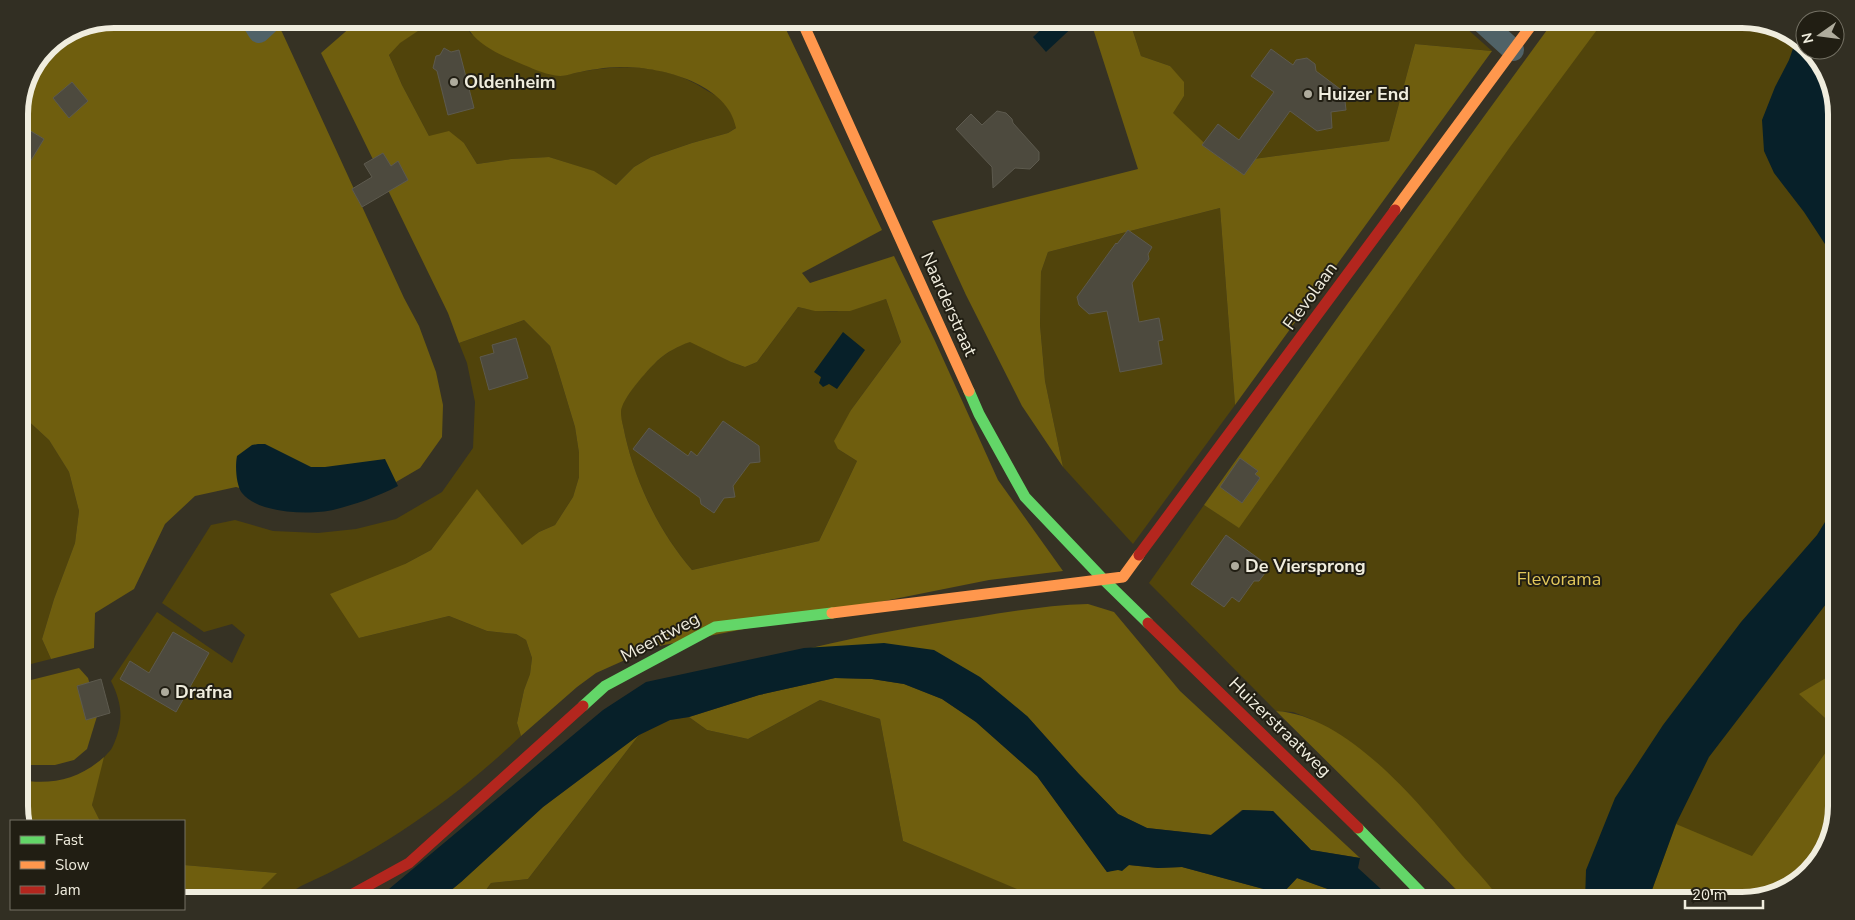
<svg xmlns="http://www.w3.org/2000/svg" width="1855" height="920" viewBox="0 0 1855 920" font-family="'Nunito Sans',sans-serif">
	<style>
		.green { fill: #51440b }
		.forest { fill: #6f5e0e; fill-rule: evenodd }
		.water { fill: #072029 }
		.building { fill: #4d4a3e; stroke: #5d5a4e }
		.lines { fill: none; stroke-linecap: round; stroke-linejoin: round }
		.street { stroke: #506267; stroke-width: 22 }
		.fast { stroke: #63d668; stroke-width: 11 }
		.slow { stroke: #ff974d; stroke-width: 11 }
		.jam { stroke: #b3261e; stroke-width: 11 }
		.poi-dot { fill: #afac9d; stroke: #211e13; stroke-width: 2 }
		.labels { text-anchor: middle; dominant-baseline: central; stroke-width: 4; stroke-linejoin: round; paint-order: stroke }
		.poi-label { font-size: 18px; font-weight: bold; fill: #f0edde; stroke: #211e13; text-anchor: start }
		.street-label { font-size: 18px; fill: #f0edde; stroke: #211e13 }
		.park-label { font-size: 18px; fill: #e2c75b; stroke: #211e13 }
		.rim { fill: none; stroke: #f0edde; stroke-width: 6 }
	</style>
	<rect width="100%" height="100%" fill="#363224"/>
	<g class="green">
		<path d="M436,19H462L471,34L562,76C610,64 663,61 706,90C711,93 718,96 722,100C728,107 735,119 737,127L728,133L692,143L651,157L634,167L616,185L593,171L549,157L511,159L477,164L464,143L429,136L402,85L389,55L399,43Z"/>
		<polygon points="1129,19 1456,19 1492,51 1415,44 1389,141 1239,161 1220,158 1172,113 1184,96 1170,66 1141,56"/>
		<polygon points="1567,19 1741,19 1783,28 1805,48 1805,50 1807,50 1820,61 1836,108 1836,806 1827,848 1794,885 1741,901 1465,901 1311,719 1293,712 1276,711 1149,583 1204,505 1238,527"/>
		<polygon points="1220,208 1235,405 1133,544 1063,467 1045,381 1040,325 1041,272 1048,252"/>
		<path d="M886,299L901,342L851,410L838,449L857,461L819,541L692,570C660,533 636,484 625,435C624,428 621,420 620,413C620,400 648,369 657,361C667,352 678,346 690,341L731,362L745,367L757,362L798,307C834,316 852,310 886,299Z"/>
		<path d="M524,320L550,346L556,364L575,427L579,453V477L573,497L555,525L539,532L522,546L477,490L431,550L405,564L359,638L449,616L487,631L516,634L526,640L532,658L530,674L524,690L517,723L521,736C457,797 382,850 301,886C293,890 287,898 279,901C271,904 258,901 249,901L276,873L184,865V821H100L92,805C95,790 98,774 103,759C105,755 110,752 112,748C124,723 123,705 111,681L157,612L232,663L245,635L232,624L204,632L162,603L211,525L235,520L273,531L318,533L356,529L396,519L442,492L473,448L475,402L467,363L459,343Z"/>
		<polygon points="19,410 24,417 49,440 69,472 79,511 75,543 54,599 42,639 51,659 19,667"/>
		<polygon points="820,700 880,719 903,841 1044,900 478,901 491,883 528,879 639,735 670,720 689,717 707,730 748,739"/>
	</g>
	<g class="forest">
		<polygon points="114,19 273,19 282,32 404,298 419,326 436,372 443,405 442,437 420,468 384,489 278,499 236,487 195,496 165,524 134,589 95,613 94,648 51,659 42,639 54,599 75,543 79,511 69,472 49,440 24,417 19,410 19,108 47,46 78,26"/>
		<path d="M360,19H436L400,43L389,55L402,85L429,136L449,131L464,143L477,164L511,159L549,157L594,171L616,185L634,167L651,157L692,143L728,133L736,128C728,83 659,66 620,67C606,67 589,70 575,73C570,74 565,76 560,76C547,75 536,70 524,65C497,53 476,46 462,19H781L882,230L802,273L810,283L894,256L935,341L998,480L1063,571L989,580L654,647L596,673L577,687L521,736L517,723L524,690L530,674L532,658L526,640L516,634L487,631L449,616L359,638L330,594L405,564L431,550L477,489L522,545L539,532L555,525L573,497L579,477V453L575,427L556,364L550,346L524,320L459,343L448,313L321,53ZM886,299L901,342L851,410L834,441L838,449L857,461L819,541L692,570C660,533 636,484 625,435C624,428 621,420 621,413C620,400 648,370 657,361C667,352 678,346 690,342L731,362L745,367L757,362L798,307L815,311H850Z"/>
		<polygon points="1090,19 1129,19 1141,56 1170,66 1184,82 1184,96 1173,113 1220,158 1239,161 1389,141 1415,44 1492,51 1235,405 1220,208 1048,252 1041,272 1040,325 1045,381 1063,467 1022,406 966,295 932,221 1138,169"/>
		<polygon points="1555,19 1605,19 1510,147 1239,528 1204,505 1348,303"/>
		<path d="M1088,604L1114,612L1180,691L1360,858L1311,850L1273,811L1242,810L1211,835L1147,828L1118,814L1078,773L1027,716L811,648C866,635 921,625 977,617C1014,611 1050,605 1088,604Z"/>
		<polygon points="79,668 88,678 98,713 87,749 74,760 55,765 31,765 19,763 19,683"/>
		<polygon points="1836,672 1836,728 1799,694"/>
		<polygon points="835,678 872,679 904,684 942,699 976,722 1037,776 1107,872 1129,865 1158,868 1182,867 1282,894 1297,878 1339,893 1325,901 1042,901 1043,900 903,841 880,719 820,700 748,739 707,730 689,717 759,695"/>
		<path d="M1276,711C1347,715 1419,803 1461,854C1474,869 1490,884 1500,901H1468Z"/>
		<polygon points="639,735 528,879 491,883 478,901 438,901 461,882 543,807"/>
		<polygon points="1836,738 1836,806 1827,848 1794,885 1741,901 1648,901 1676,824 1752,856"/>
		<path d="M104,757L92,805L100,821H22L19,813V780C52,785 78,780 104,757Z"/>
		<polygon points="184,865 277,873 249,901 184,901"/>
	</g>
	<g class="water">
		<polygon points="1052,19 1075,19 1078,22 1046,52 1033,37"/>
		<polygon points="1796,40 1805,48 1805,50 1807,50 1820,61 1831,93 1828,119 1836,155 1836,261 1804,212 1774,173 1764,151 1762,120 1775,87 1789,60"/>
		<polygon points="843,332 865,350 837,389 829,384 823,387 819,383 821,377 814,372"/>
		<path d="M258,444H265L311,467H325L385,459L398,486C377,497 356,504 333,510C311,515 258,514 242,493C236,485 235,466 237,456L252,445Z"/>
		<polygon points="1836,504 1836,591 1709,757 1676,824 1648,901 1585,901 1586,870 1615,798 1663,725 1741,622 1817,535"/>
		<polygon points="884,643 934,650 980,677 1027,716 1078,773 1118,814 1147,828 1211,835 1243,810 1273,811 1311,850 1360,858 1358,868 1394,901 1350,901 1339,893 1297,878 1282,894 1182,867 1158,868 1129,865 1122,871 1118,870 1107,872 1037,776 976,722 942,699 904,684 872,679 835,678 759,695 689,717 670,720 639,735 543,807 461,882 438,901 367,901 383,894 603,710 646,682 804,648"/>
	</g>
	<g class="building">
		<polygon points="444,48 451,52 459,50 474,108 448,115 437,71 433,68 436,56 440,55"/>
		<polygon points="1271,49 1293,65 1296,60 1307,58 1315,64 1316,71 1344,92 1346,110 1331,112 1332,128 1317,131 1290,111 1244,175 1202,145 1218,124 1239,140 1274,92 1251,76"/>
		<polygon points="72,82 88,101 69,118 53,98"/>
		<polygon points="997,111 1006,113 1012,119 1013,123 1039,152 1039,160 1030,169 1015,168 993,188 992,167 956,129 971,114 982,125"/>
		<polygon points="19,124 44,139 19,180"/>
		<polygon points="383,153 391,166 398,161 408,180 362,207 352,189 372,177 364,164"/>
		<polygon points="1128,230 1152,247 1148,254 1149,259 1132,283 1139,322 1159,318 1163,340 1158,341 1162,364 1120,372 1107,311 1089,314 1079,305 1077,297 1116,243 1117,244"/>
		<polygon points="516,338 528,378 489,390 480,357 494,353 492,345"/>
		<polygon points="723,421 759,446 760,462 750,463 733,486 735,497 724,498 714,513 701,504 700,498 633,449 649,428 688,456 691,451 697,456"/>
		<polygon points="1240,458 1258,471 1255,474 1260,478 1242,503 1220,487"/>
		<polygon points="1226,535 1262,561 1265,573 1259,581 1254,581 1239,602 1232,597 1224,607 1191,584"/>
		<polygon points="173,632 209,653 176,712 120,679 130,661 149,673"/>
		<polygon points="101,679 110,713 86,720 77,686"/>
	</g>
	<g class="lines">
		<g class="street">
			<polyline points="251,19 259,32 273,19"/>
			<polyline points="1479,19 1513,50"/>
		</g>
		<g class="fast">
			<polyline points="969,391 979,414 1025,497 1103,579 1148,623"/>
			<polyline points="583,706 605,686 715,627 832,613"/>
			<polyline points="1358,828 1429,901"/>
		</g>
		<g class="slow">
			<polyline points="801,19 969,391"/>
			<polyline points="1395,210 1536,19"/>
			<polyline points="832,613 1123,577 1139,555"/>
		</g>
		<g class="jam">
			<polyline points="1139,555 1395,210"/>
			<polyline points="1148,623 1358,828"/>
			<polyline points="340,901 409,863 583,706"/>
		</g>
	</g>
	<g class="poi-dot">
		<circle cx="454" cy="82" r="5"/>
		<circle cx="1308" cy="94" r="5"/>
		<circle cx="1235" cy="566" r="5"/>
		<circle cx="165" cy="692" r="5"/>
	</g>
	<g class="labels">
		<g class="poi-label">
			<text x="464" y="82">Oldenheim</text>
			<text x="1318" y="94">Huizer End</text>
			<text x="1245" y="566">De Viersprong</text>
			<text x="175" y="692">Drafna</text>
		</g>
		<g class="street-label">
			<text transform="translate(1310 296) rotate(-54)">Flevolaan</text>
			<text transform="translate(949 304) rotate(66)">Naarderstraat</text>
			<text transform="translate(660 637) rotate(-28)">Meentweg</text>
			<text transform="translate(1280 727) rotate(44)">Huizerstraatweg</text>
		</g>
		<g class="park-label">
			<text x="1559" y="579">Flevorama</text>
		</g>
	</g>
	<path d="M0 0H1855V920H0ZM114 28H1742A86 86 0 0 1 1828 114V806A86 86 0 0 1 1742 892H114A86 86 0 0 1 28 806V114A86 86 0 0 1 114 28Z" fill="#322f23" fill-rule="evenodd"/>
	<path class="rim" d="M114 28H1742A86 86 0 0 1 1828 114V806A86 86 0 0 1 1742 892H114A86 86 0 0 1 28 806V114A86 86 0 0 1 114 28Z"/>
	<rect x="10" y="820" width="175" height="90" fill="#211e13" stroke="#747164"/>
	<rect x="20" y="836" width="25" height="8" fill="#63d668" stroke="#747164"/>
	<text x="55" y="845" font-size="15" fill="#f0edde">Fast</text>
	<rect x="20" y="861" width="25" height="8" fill="#ff974d" stroke="#747164"/>
	<text x="55" y="870" font-size="15" fill="#f0edde">Slow</text>
	<rect x="20" y="886" width="25" height="8" fill="#b3261e" stroke="#747164"/>
	<text x="55" y="895" font-size="15" fill="#f0edde">Jam</text>
	<g transform="translate(1820 35) rotate(256)"><circle r="24" fill="#211e13" stroke="#747164"/>
	<path d="M0-4L9 19L0 12L-9 19Z" fill="#afac9d"/>
	<text y="-8" font-size="14" font-weight="bold" text-anchor="middle" fill="#f0edde">N</text>
	</g>
	<path d="M1685 900v8h78v-8" fill="none" stroke="#f0edde" stroke-width="2.5"/>
	<text x="1692" y="900" font-size="15" fill="#f0edde" stroke="#211e13" stroke-width="4" paint-order="stroke">20 m</text>
</svg>
